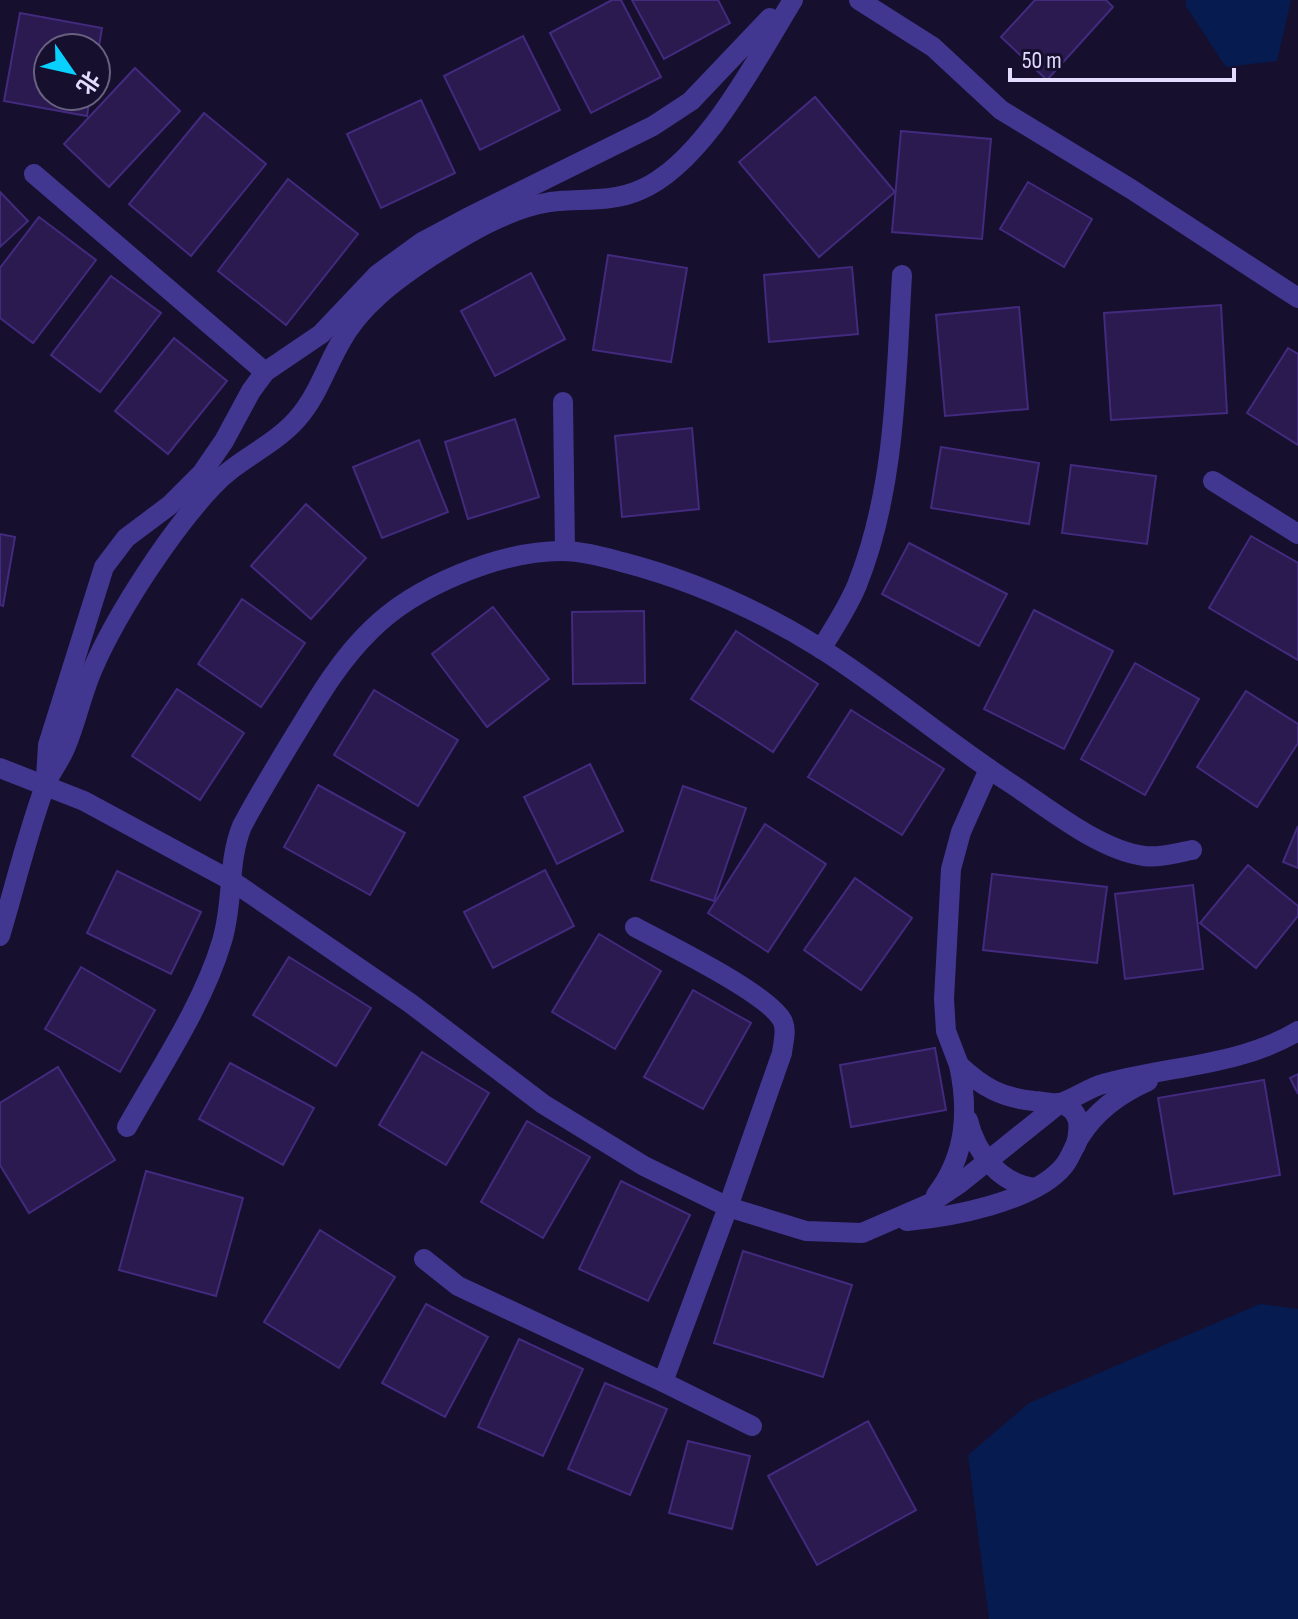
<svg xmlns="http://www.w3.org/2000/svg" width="1298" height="1619" viewBox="0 0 1298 1619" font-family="'Sofia Sans Condensed','Noto Sans SC',sans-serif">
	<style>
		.water { fill: #061b50 }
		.building { fill: #2a1a50; stroke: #422a7e; stroke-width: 2 }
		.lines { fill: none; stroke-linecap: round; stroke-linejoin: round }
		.minor { stroke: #423790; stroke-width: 20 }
	</style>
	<rect width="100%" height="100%" fill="#170f2e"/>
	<g class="water">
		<polygon points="1186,0 1291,0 1277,61 1226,67 1186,6"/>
		<polygon points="1260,1304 1298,1309 1298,1619 989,1619 968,1455 1029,1403"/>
	</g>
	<g class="building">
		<polygon points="612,0 621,0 661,77 591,113 550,33"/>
		<polygon points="632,0 718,0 730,23 664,59"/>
		<polygon points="1035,0 1106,0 1113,7 1047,80 1001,37"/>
		<polygon points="20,13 102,28 96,64 96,48 48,48 48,96 90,96 87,116 4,101"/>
		<polygon points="523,36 560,110 480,150 444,76"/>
		<polygon points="135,68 180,111 109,187 64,144"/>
		<polygon points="815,97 895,192 819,257 739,162"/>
		<polygon points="421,100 455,173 381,208 347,134"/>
		<polygon points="204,113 266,164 191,256 129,204"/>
		<polygon points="901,131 991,139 982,239 892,232"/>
		<polygon points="288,179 358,234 286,325 218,271"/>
		<polygon points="1028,182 1092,219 1064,267 1000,229"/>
		<polygon points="0,192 28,221 0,247"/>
		<polygon points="39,217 96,260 33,343 0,318 0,268"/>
		<polygon points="608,255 687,268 671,362 593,350"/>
		<polygon points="852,267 858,334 769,342 764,275"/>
		<polygon points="531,273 565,339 495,376 461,311"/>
		<polygon points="111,276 161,313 100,392 51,355"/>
		<polygon points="1221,305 1227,413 1111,420 1104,313"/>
		<polygon points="1019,307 1028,409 945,416 936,315"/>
		<polygon points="174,338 227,381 168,454 115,411"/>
		<polygon points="1288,348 1298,354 1298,445 1247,413"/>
		<polygon points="515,419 539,497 468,519 445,442"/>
		<polygon points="692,428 699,509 622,517 615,436"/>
		<polygon points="419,440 448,512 382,538 353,467"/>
		<polygon points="941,447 1039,463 1029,524 931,508"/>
		<polygon points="1071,465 1156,476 1147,544 1062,533"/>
		<polygon points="306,504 366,558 311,619 251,566"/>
		<polygon points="0,534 15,537 3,606 0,605"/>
		<polygon points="1251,536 1298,563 1298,660 1209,608"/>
		<polygon points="909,543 1007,594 979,646 882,594"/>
		<polygon points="242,599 305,643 261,707 198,664"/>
		<polygon points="493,607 549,679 487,727 432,654"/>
		<polygon points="1034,610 1113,651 1064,749 984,709"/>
		<polygon points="644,611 645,683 573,684 572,612"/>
		<polygon points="736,631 818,684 773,752 691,699"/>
		<polygon points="1135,663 1199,699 1145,795 1081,759"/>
		<polygon points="177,689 244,733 200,800 132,756"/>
		<polygon points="374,690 458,740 418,806 334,755"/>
		<polygon points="1246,691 1298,724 1298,743 1257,807 1197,767"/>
		<polygon points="851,710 944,769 902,835 808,777"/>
		<polygon points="590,764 623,831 557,864 524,797"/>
		<polygon points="318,785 405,833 370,895 284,847"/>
		<polygon points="683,786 746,808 714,901 651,880"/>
		<polygon points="765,824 826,864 768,952 708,913"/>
		<polygon points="1298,826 1298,868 1283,862"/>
		<polygon points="1248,865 1298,906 1298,916 1256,968 1200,923"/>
		<polygon points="545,870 574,926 493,968 464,912"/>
		<polygon points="117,871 201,912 171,974 87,933"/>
		<polygon points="992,874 1107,887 1097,963 983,950"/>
		<polygon points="855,878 912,918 861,990 804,950"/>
		<polygon points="1193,885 1203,969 1125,979 1115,894"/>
		<polygon points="599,934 661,971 615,1049 552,1012"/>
		<polygon points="289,957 371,1008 336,1066 253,1015"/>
		<polygon points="81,967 155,1010 120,1072 45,1029"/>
		<polygon points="693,990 751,1023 703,1109 644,1077"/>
		<polygon points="935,1048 946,1110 851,1127 840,1065"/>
		<polygon points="422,1052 489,1093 446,1165 379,1125"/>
		<polygon points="230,1063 314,1108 283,1165 199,1119"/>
		<polygon points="58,1067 115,1160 29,1213 0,1165 0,1103"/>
		<polygon points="1298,1074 1298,1094 1290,1078"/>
		<polygon points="1264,1080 1280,1175 1174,1194 1158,1098"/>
		<polygon points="527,1121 590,1157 543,1238 481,1202"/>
		<polygon points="146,1171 243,1198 216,1296 119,1270"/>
		<polygon points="621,1181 690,1215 648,1301 579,1269"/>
		<polygon points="320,1230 395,1277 339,1368 264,1322"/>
		<polygon points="743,1251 852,1285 823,1377 714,1343"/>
		<polygon points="426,1304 488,1337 445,1417 382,1383"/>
		<polygon points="519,1339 583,1369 543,1456 478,1427"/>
		<polygon points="605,1383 667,1409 630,1495 568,1469"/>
		<polygon points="868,1421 916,1510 817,1565 768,1476"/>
		<polygon points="688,1441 750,1456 732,1529 669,1513"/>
	</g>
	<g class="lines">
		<g class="minor">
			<polyline points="859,0 933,47 1001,110 1131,189 1298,298"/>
			<polyline points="34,174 265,372"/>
			<polyline points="563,402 565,550"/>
			<polyline points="1213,481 1298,534"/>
			<path d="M821,649C834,628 848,607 857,585C896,488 896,378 902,275"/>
			<path d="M0,768L84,801L232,881L410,1003L543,1104L644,1166L728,1207L806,1231L862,1233L929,1204L959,1184L1060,1103C1082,1111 1080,1126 1076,1145"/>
			<polyline points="46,778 48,745 104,567 126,538 170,505 202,473 224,441 251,391 265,372 321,334 378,274 422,242 467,218 653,126 691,101 770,18"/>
			<path d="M635,927C664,943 772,995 783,1022C787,1032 783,1042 782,1053L728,1207L663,1382"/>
			<path d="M0,936C15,886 27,835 45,786C50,772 61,760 66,746C77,720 82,692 94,666C119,610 170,532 212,487C237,459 273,447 298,418C317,396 325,370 339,345C359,306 397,279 432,256C468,233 507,209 550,202C580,198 611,203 640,190C704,163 757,58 793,0"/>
			<polyline points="959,1065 946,1031 944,999 951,869 961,832 989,769"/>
			<path d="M968,1120C976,1153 999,1183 1034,1188"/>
			<path d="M127,1127C160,1068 203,1005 222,941C234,902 227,863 242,826C259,794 278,763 297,732C319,696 340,660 371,630C415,586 500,551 562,551C582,551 603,557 622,562C691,580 759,610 820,648C885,689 943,739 1007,781C1046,806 1098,850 1144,856C1160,858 1176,853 1192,850"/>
			<path d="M936,1195C966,1156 969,1112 959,1065C982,1087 1002,1098 1034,1101C1042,1101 1051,1104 1059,1103C1069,1102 1090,1087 1103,1084C1167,1066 1240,1066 1298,1031"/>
			<path d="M907,1221C951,1217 1033,1202 1063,1167C1071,1158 1074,1145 1081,1135C1097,1110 1121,1093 1148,1081"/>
			<polyline points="424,1259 458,1286 663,1382 752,1426"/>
		</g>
	</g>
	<g transform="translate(72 72) rotate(124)"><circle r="38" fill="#170f2e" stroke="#696182" stroke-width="2"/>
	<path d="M0-6L14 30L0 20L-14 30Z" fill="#08d1ff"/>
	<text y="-12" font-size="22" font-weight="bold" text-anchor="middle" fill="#e3dcff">北</text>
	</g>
	<path d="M1010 68v12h224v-12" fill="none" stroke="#e3dcff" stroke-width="4"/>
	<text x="1022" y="68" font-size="24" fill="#e3dcff" stroke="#170f2e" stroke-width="6" paint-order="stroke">50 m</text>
</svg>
